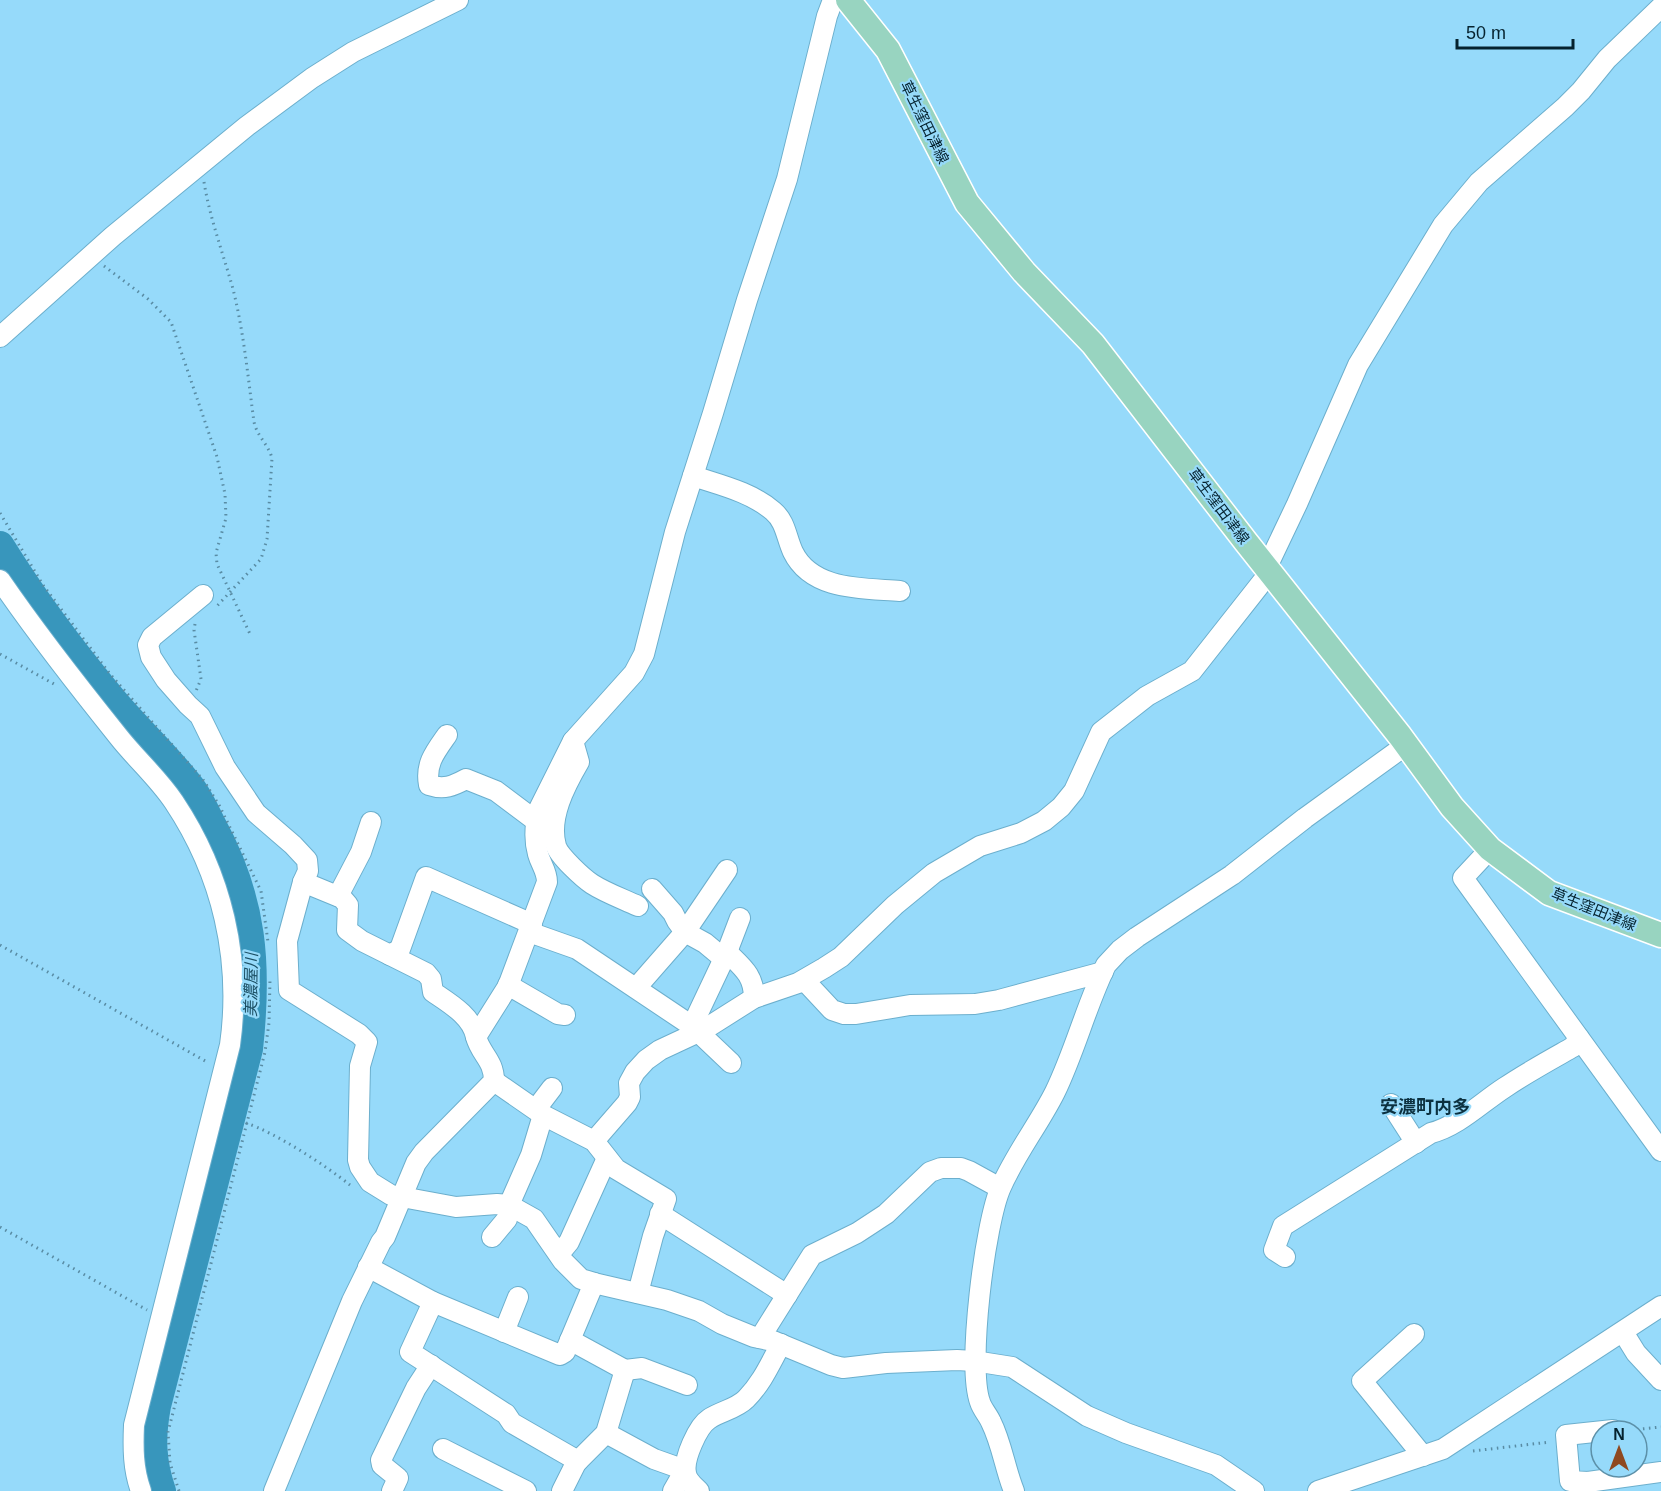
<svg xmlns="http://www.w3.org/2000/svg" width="1661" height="1491" viewBox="0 0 1661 1491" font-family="Arial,'Noto Sans JP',sans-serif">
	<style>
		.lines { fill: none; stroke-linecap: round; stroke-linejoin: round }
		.river { stroke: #3896bc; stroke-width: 28 }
		.minor-casing { stroke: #6cafcd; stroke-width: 22 }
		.major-casing { stroke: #fff; stroke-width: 27 }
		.path { stroke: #598ca4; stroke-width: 3; stroke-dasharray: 1.5 4.5; stroke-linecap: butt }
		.minor { stroke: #fff; stroke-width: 20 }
		.major { stroke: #98d4c0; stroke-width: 24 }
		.labels { text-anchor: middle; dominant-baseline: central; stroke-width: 4.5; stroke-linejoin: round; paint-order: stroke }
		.street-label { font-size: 15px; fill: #05222e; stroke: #96dafa }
		.water-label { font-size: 16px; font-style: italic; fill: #1c4f64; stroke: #96dafa }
		.quarter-label { font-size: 18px; font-weight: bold; fill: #0c3140; stroke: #96dafa }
	</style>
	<rect width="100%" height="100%" fill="#96dafa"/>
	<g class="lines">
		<path class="river" d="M0,545C33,598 70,648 110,696C136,728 167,755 192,788C200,799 206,812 212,824C254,900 258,966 249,1049L157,1406C151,1437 152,1462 162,1491"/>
		<defs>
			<g id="minor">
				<polyline points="0,337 113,236 247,126 312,78 353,52 458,0"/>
				<path d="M693,476C720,485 751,492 773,511C786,522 786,537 793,552C812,591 863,588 900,591"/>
				<polyline points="1267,567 1297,504 1358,365 1443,225 1479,182 1565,107 1581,91 1607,59 1661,7"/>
				<path d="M0,580C37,634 77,685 118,736C136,759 158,778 174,802C222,874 242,959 230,1045L134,1425C133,1448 133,1469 141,1491"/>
				<polyline points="203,595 152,637 148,645 151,657 166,680 188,705 200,716 225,767 256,813 293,845 307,860 308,871 303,882 287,941 289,990 359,1034 367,1042 360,1066 358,1160 360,1167 370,1182 391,1195 456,1207 497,1204 509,1205 534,1219 563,1261 581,1279 598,1284 667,1300 699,1311 722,1324 754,1337 773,1341 831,1365 843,1368 886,1363 957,1360 974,1361 1012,1367 1087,1416 1126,1433 1216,1465 1254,1491"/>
				<path d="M447,735C435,752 425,764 429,785C444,790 453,786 466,779L496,791L536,821"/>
				<path d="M573,741L579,762C565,786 548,818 556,846C559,856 583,878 592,884C606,893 623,899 638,906"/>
				<polyline points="1490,849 1463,878 1661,1151"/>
				<path d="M303,882L342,898L348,905L347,930L362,941L426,973L431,979L433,992C449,1003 472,1016 476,1037"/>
				<polyline points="652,889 673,913 677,921 685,932 705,943 723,958"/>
				<polyline points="338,896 361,852 371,822"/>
				<polyline points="529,932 577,949 692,1026 731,1063"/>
				<path d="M727,952C742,967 754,975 754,998"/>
				<polyline points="390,955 400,949 426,877 532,924"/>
				<polyline points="804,980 832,1010 844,1014 856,1014 910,1005 975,1004 999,1000 1103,972"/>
				<polyline points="508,985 558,1014 565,1015"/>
				<polyline points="636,988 685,932 727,870"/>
				<polyline points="692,1026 727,952 740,918"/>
				<polyline points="494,1081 543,1115 594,1141 616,1169 666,1199 653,1236 638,1293"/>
				<polyline points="1391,1104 1416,1143"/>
				<polyline points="536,1109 552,1088"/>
				<polyline points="594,1141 627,1103 630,1097 629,1083 635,1072 646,1060 660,1050 705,1029 754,998 798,983 824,968 841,957 895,905 934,873 980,846 1021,833 1044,821 1061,807 1074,791 1101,732 1147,696 1192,671 1270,572"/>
				<polyline points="660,1214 787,1295"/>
				<polyline points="492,1237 507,1219 509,1205 531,1155 543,1115"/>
				<polyline points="559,1254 569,1242 607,1158"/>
				<path d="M1285,1257L1274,1250L1283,1226L1431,1133C1458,1126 1481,1103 1504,1088C1526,1073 1550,1060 1573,1047L1579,1038"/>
				<polyline points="368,1267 433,1302 560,1355 565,1352 594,1283"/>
				<polyline points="433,1302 410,1352 506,1414 512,1423 578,1461"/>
				<polyline points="504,1332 518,1297"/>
				<polyline points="1623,1332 1636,1353 1661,1380"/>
				<polyline points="1414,1334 1362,1381 1423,1456"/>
				<polyline points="760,1338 812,1255 857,1233 886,1214 930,1172 941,1168 961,1168 969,1171 1000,1188"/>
				<polyline points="625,1370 642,1368 687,1385"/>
				<polyline points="1613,1430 1566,1435 1570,1481 1588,1482 1661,1472"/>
				<polyline points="606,1433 654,1459 685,1470 673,1491"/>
				<polyline points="443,1449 526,1491"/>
				<path d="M274,1491L352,1301L381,1242L385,1237L416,1163L424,1152L494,1081C494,1060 481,1055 476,1037L508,986L547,882C547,871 541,865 538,854C534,840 535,824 539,809L573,741L634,673L644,654L675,532L713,413L747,300L787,179L827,16L833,0"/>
				<polyline points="392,1491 398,1478 382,1465 381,1460 416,1388 431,1365"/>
				<polyline points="562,1491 576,1463 606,1433 625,1370 570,1340"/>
				<path d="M699,1491C693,1485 687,1481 686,1473C683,1459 698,1426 709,1419C721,1411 736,1409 746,1399C762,1383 770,1364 781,1344"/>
				<path d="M1014,1491C1005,1469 1002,1444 991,1422C988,1415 982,1409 980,1402C967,1366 985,1222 1001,1187C1016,1153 1039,1124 1055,1092C1075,1051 1086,1006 1106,965L1120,950L1137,937L1232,875L1305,818L1406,745"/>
				<polyline points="1318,1491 1443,1449 1661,1306"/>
			</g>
			<polyline id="major" points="848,0 888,50 967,203 1024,272 1093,344 1246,542 1400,736 1452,807 1490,849 1549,893 1661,935"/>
		</defs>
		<use href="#minor" class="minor-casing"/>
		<use href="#major" class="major-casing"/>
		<g class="path">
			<path d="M204,182C210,219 223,253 233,289C244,333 248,378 254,422C257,436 268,444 272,458L267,539L261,559L216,607"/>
			<polyline points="104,266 148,299 171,322 217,457 225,494 226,518 216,553 217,564 250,634"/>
			<polyline points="0,513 43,585 110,674 204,781 219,805 261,891 268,942"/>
			<polyline points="195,624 194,630 201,679 196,691"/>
			<polyline points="0,654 54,684"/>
			<polyline points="0,945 207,1062"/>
			<path d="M246,1123C276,1133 325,1165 350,1185"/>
			<polyline points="0,1227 147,1310"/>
			<polyline points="1631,1430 1661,1427"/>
			<polyline points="1473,1451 1550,1442"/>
			<polyline points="179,1491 170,1463 168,1432 265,1052 269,1023 270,979"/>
		</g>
		<use href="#minor" class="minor"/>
		<use href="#major" class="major"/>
	</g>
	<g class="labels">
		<g class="street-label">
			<text transform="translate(925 122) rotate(64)">草生窪田津線</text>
			<text transform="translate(1219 506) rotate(53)">草生窪田津線</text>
			<text transform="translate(1594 909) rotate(22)">草生窪田津線</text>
		</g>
		<g class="water-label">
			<text transform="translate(251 985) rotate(-89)">美濃屋川</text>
		</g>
		<g class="quarter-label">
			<text x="1425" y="1107">安濃町内多</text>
		</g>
	</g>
	<g transform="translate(1619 1449)"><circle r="28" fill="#96dafa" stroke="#5c90a8" stroke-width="1.5"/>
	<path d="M0-4.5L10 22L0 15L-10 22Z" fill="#8f4920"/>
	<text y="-9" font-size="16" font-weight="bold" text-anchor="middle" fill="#05222e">N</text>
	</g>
	<path d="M1457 39v9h116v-9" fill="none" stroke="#05222e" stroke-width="3"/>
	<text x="1466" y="39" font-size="18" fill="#05222e" stroke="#96dafa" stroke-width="4.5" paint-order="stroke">50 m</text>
</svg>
